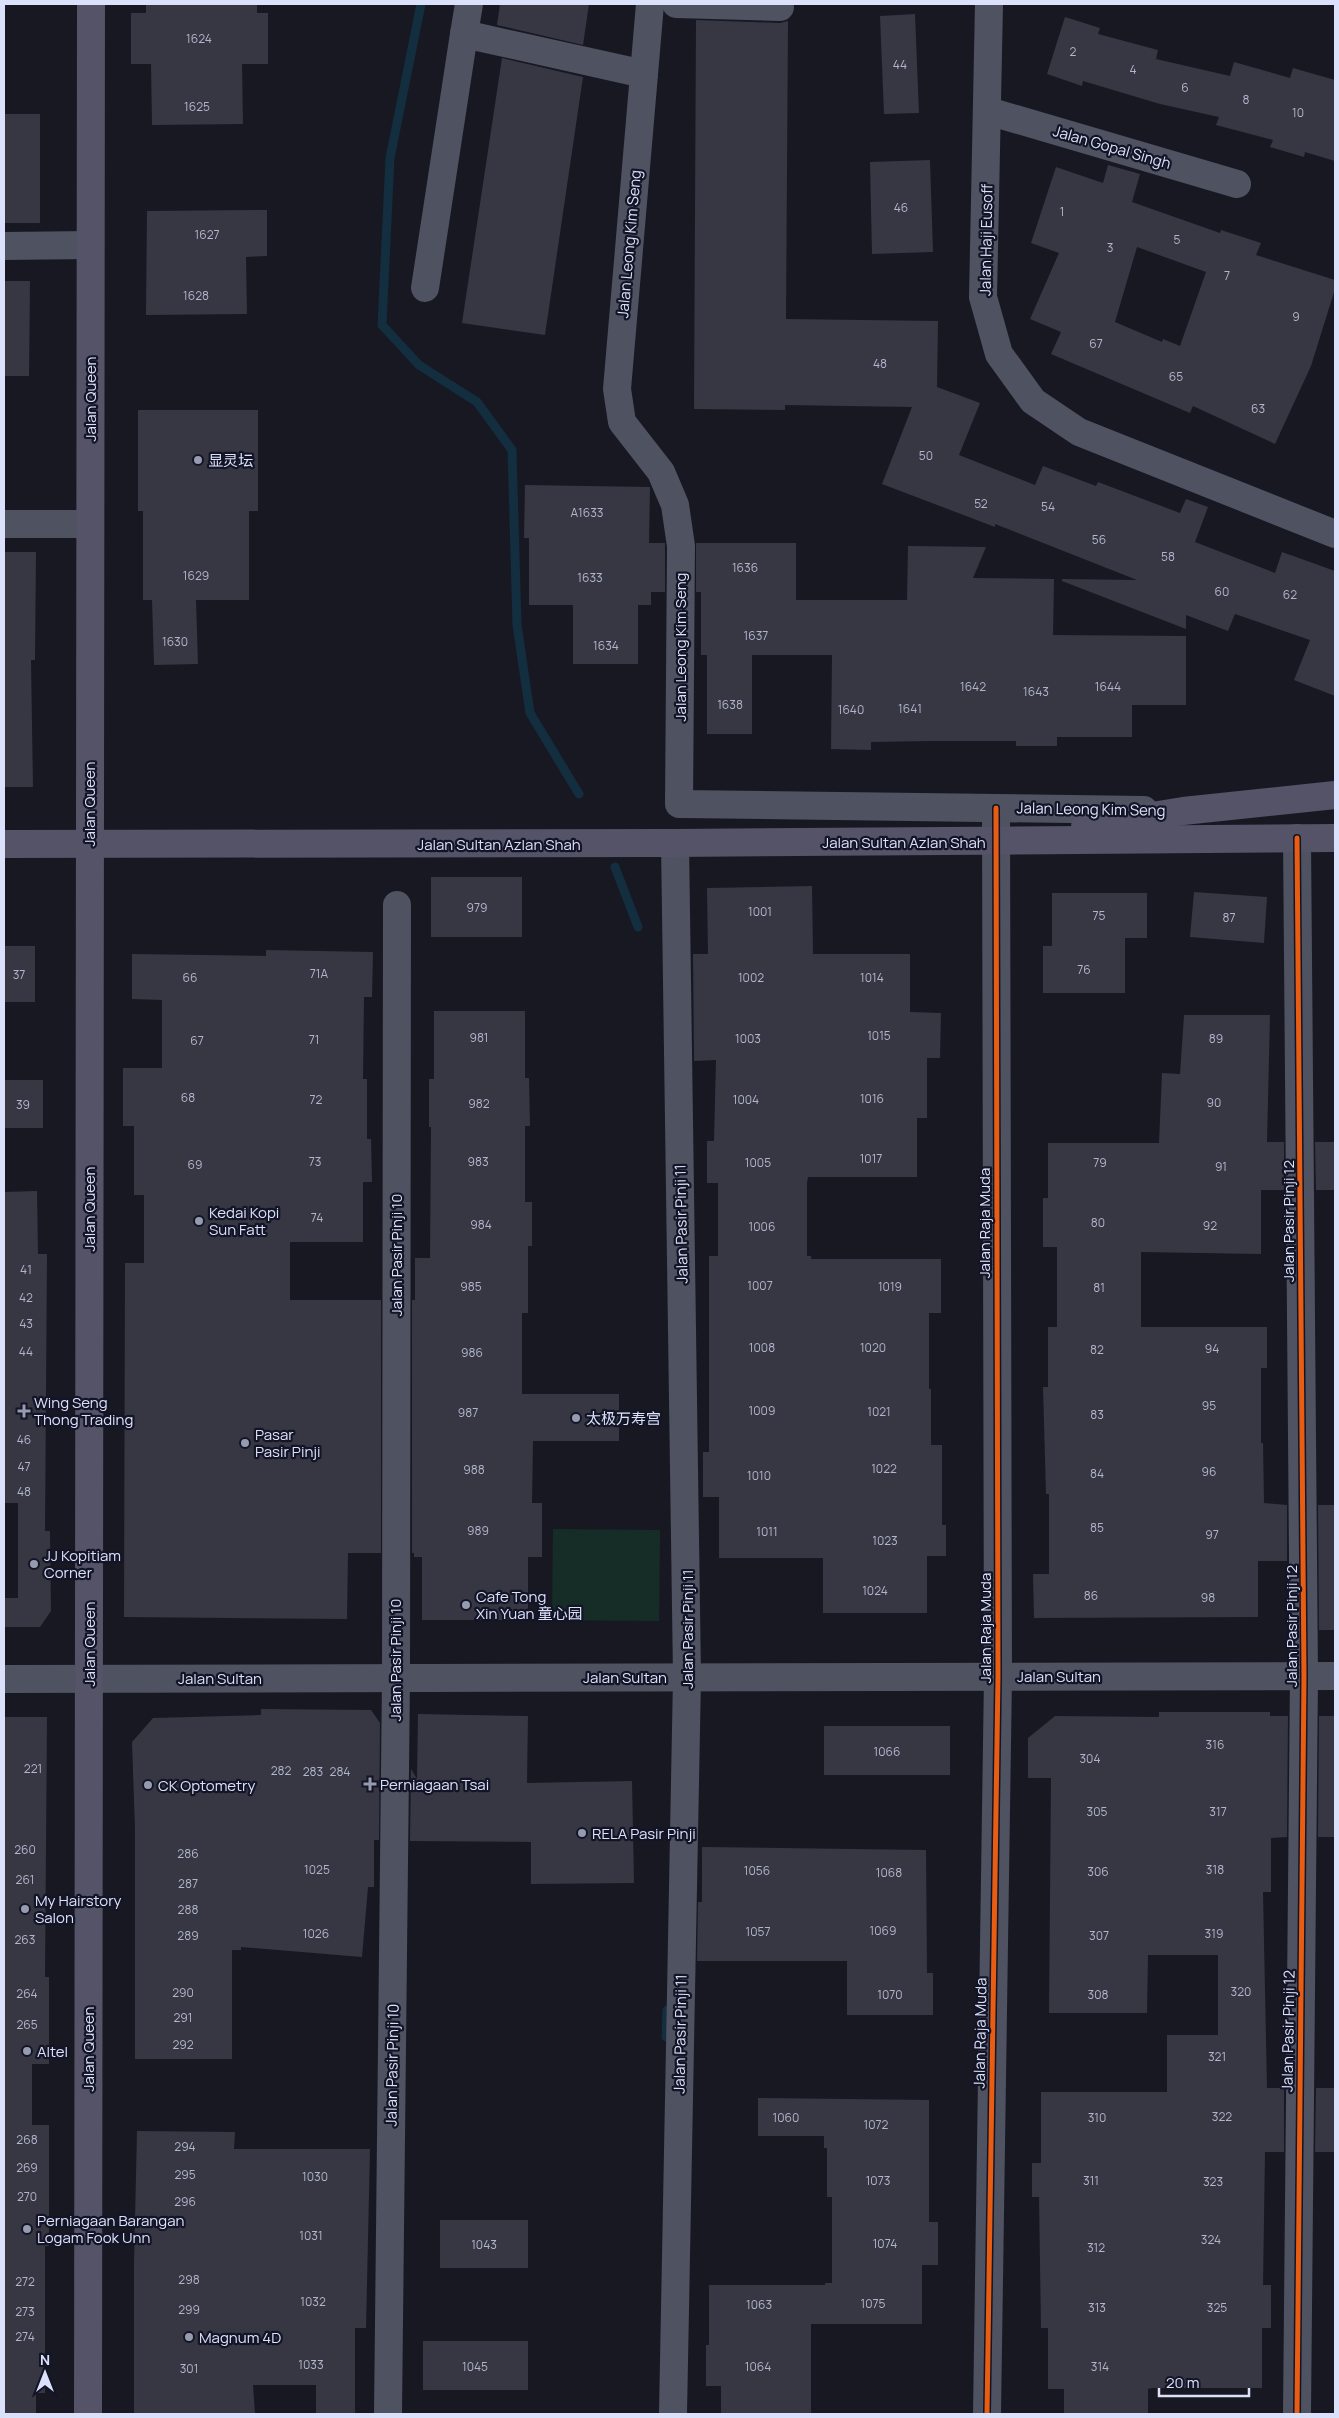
<svg xmlns="http://www.w3.org/2000/svg" width="1339" height="2418" viewBox="0 0 1339 2418" font-family="Manrope,'Noto Sans SC',sans-serif">
	<style>
		.green { fill: #162d27 }
		.lines { fill: none; stroke-linecap: round; stroke-linejoin: round }
		.stream { stroke: #122e3f; stroke-width: 9 }
		.building { fill: #363743; fill-rule: evenodd }
		.minor { stroke: #4e5261; stroke-width: 28 }
		.major { stroke: #545367; stroke-width: 28 }
		.cycleway-casing { stroke: #131527; stroke-width: 8 }
		.cycleway { stroke: #e95d12; stroke-width: 5 }
		.poi-dot { fill: #979baf; stroke: #131527; stroke-width: 2 }
		.labels { text-anchor: middle; dominant-baseline: central; stroke-width: 4.5; stroke-linejoin: round; paint-order: stroke }
		.number-label { font-size: 12px; fill: #b2b6cd }
		.street-label { font-size: 15px; fill: #dce1fb; stroke: #131527 }
		.poi-label { font-size: 15px; fill: #dce1fb; stroke: #131527; text-anchor: start }
	</style>
	<rect width="100%" height="100%" fill="#181822"/>
	<polygon class="green" points="553,1529 660,1530 659,1621 552,1620"/>
	<g class="lines">
		<g class="stream">
			<polyline points="421,4 390,158 382,325 419,365 477,402 512,450 517,625 530,713 579,794"/>
			<polyline points="615,867 638,927"/>
			<polyline points="666,2037 667,2010"/>
		</g>
	</g>
	<g class="building">
		<polygon points="146,4 257,4 257,13 268,13 268,64 242,64 243,124 152,125 151,64 131,64 131,13 146,13"/>
		<polygon points="500,4 589,4 583,45 497,25"/>
		<polygon points="915,14 919,113 884,114 880,16"/>
		<polygon points="1065,17 1100,28 1098,34 1158,50 1156,59 1230,76 1234,62 1290,78 1293,68 1335,80 1335,161 1305,152 1304,157 1270,147 1273,140 1216,125 1219,117 1160,104 1083,81 1082,86 1047,74"/>
		<polygon points="696,20 780,23 788,21 786,319 938,321 937,387 980,403 959,455 1035,485 1043,466 1096,486 1098,482 1180,513 1186,499 1208,507 1195,542 1275,573 1282,552 1335,571 1335,696 1294,680 1310,640 1235,614 1228,631 1186,615 1186,629 1062,581 1062,579 1137,580 995,524 995,527 882,484 912,407 785,405 785,410 694,409"/>
		<polygon points="502,58 583,77 545,335 462,323"/>
		<rect x="4" y="114" width="36" height="109"/>
		<polygon points="930,160 933,252 872,254 870,162"/>
		<path d="M1108,165L1140,174L1132,202L1220,233L1221,230L1261,243L1256,255L1335,280V289L1311,366L1275,444L1193,406L1190,413L1051,354L1061,332L1030,319L1059,253L1031,243L1056,167L1103,183ZM1137,247L1206,272L1180,346L1163,339L1162,342L1115,322Z"/>
		<polygon points="267,210 267,256 246,257 247,314 146,315 147,211"/>
		<polygon points="4,281 30,281 29,376 4,376"/>
		<polygon points="138,410 258,410 258,511 249,511 249,600 196,600 198,664 154,665 152,600 143,600 143,511 138,511"/>
		<polygon points="525,485 650,487 649,543 665,543 665,592 651,592 651,605 638,605 638,664 573,664 573,605 529,605 529,538 524,538"/>
		<polygon points="696,543 796,543 796,600 907,600 908,546 986,547 973,578 1054,579 1053,635 1186,636 1186,705 1132,705 1132,737 1057,737 1057,746 1016,746 1016,741 931,741 871,742 871,750 831,749 832,655 752,655 752,734 707,734 707,655 701,655 701,592 696,592"/>
		<polygon points="4,552 36,552 35,660 31,660 33,787 4,787"/>
		<rect x="431" y="877" width="91" height="60"/>
		<polygon points="812,886 813,954 910,954 910,1012 941,1013 940,1058 927,1058 927,1118 917,1118 917,1177 808,1177 807,1183 807,1256 811,1256 811,1259 941,1259 941,1313 929,1313 929,1389 931,1389 931,1445 942,1445 942,1525 946,1525 946,1556 927,1556 927,1613 823,1613 823,1558 719,1558 719,1497 703,1497 703,1452 709,1452 709,1256 718,1256 718,1183 707,1183 707,1141 714,1141 716,1060 694,1061 693,954 708,954 707,888"/>
		<polygon points="1194,892 1267,897 1264,943 1190,937"/>
		<polygon points="1052,893 1147,893 1147,938 1125,938 1125,993 1043,993 1043,946 1052,946"/>
		<rect x="4" y="946" width="31" height="56"/>
		<polygon points="266,950 373,952 372,997 364,997 363,1079 367,1079 367,1139 371,1139 372,1182 363,1182 363,1242 290,1242 290,1300 381,1300 381,1553 348,1553 347,1619 124,1617 125,1263 144,1263 144,1195 134,1195 134,1126 123,1126 123,1068 162,1068 162,1000 132,999 132,954 266,956"/>
		<polygon points="434,1011 525,1011 525,1078 529,1078 530,1126 525,1126 525,1202 532,1202 532,1246 528,1246 528,1313 522,1313 522,1394 619,1394 619,1441 533,1441 532,1503 542,1503 542,1557 528,1557 528,1620 422,1620 422,1557 414,1557 414,1553 412,1553 412,1300 415,1300 415,1258 430,1258 431,1127 429,1127 429,1079 434,1079"/>
		<polygon points="1184,1015 1270,1015 1267,1142 1284,1142 1284,1190 1261,1190 1261,1254 1141,1252 1141,1327 1267,1327 1267,1368 1261,1368 1261,1443 1263,1443 1264,1503 1287,1505 1287,1561 1258,1561 1258,1617 1034,1618 1033,1574 1049,1574 1049,1494 1046,1494 1043,1387 1048,1387 1048,1327 1057,1327 1057,1247 1043,1247 1043,1198 1048,1198 1048,1143 1159,1143 1162,1073 1180,1074"/>
		<rect x="4" y="1080" width="39" height="48"/>
		<polygon points="1315,1142 1335,1142 1335,1190 1316,1190"/>
		<polygon points="37,1191 38,1254 47,1254 45,1531 50,1531 51,1611 40,1627 4,1627 4,1598 18,1598 18,1503 4,1503 4,1192"/>
		<polygon points="1318,1505 1335,1505 1335,1630 1319,1630"/>
		<polygon points="261,1709 371,1710 380,1723 379,1840 374,1840 374,1887 368,1887 362,1957 241,1947 241,1950 232,1950 232,2059 135,2059 135,1829 132,1742 153,1718 261,1715"/>
		<polygon points="1159,1712 1270,1712 1270,1716 1288,1716 1287,1837 1271,1838 1271,1892 1263,1892 1267,2088 1284,2088 1284,2152 1265,2152 1263,2285 1271,2285 1271,2328 1262,2328 1262,2388 1152,2388 1148,2389 1148,2414 1064,2414 1064,2389 1048,2389 1048,2328 1041,2328 1039,2197 1032,2197 1032,2163 1041,2163 1041,2092 1167,2092 1167,2035 1218,2035 1218,1955 1148,1955 1147,2013 1049,2013 1051,1778 1028,1778 1028,1738 1055,1716 1159,1717"/>
		<polygon points="418,1714 528,1716 527,1783 632,1781 634,1883 531,1884 531,1842 410,1841 411,1769 417,1779"/>
		<polygon points="1319,1716 1335,1716 1335,1837 1318,1837"/>
		<polygon points="4,1717 47,1717 45,1977 49,1977 49,2064 32,2064 32,2125 49,2125 49,2246 45,2246 45,2393 36,2393 36,2414 4,2414"/>
		<rect x="824" y="1726" width="126" height="49"/>
		<polygon points="702,1847 926,1850 927,1973 933,1973 933,2015 847,2015 847,1961 697,1961 698,1902 702,1902"/>
		<polygon points="1316,2088 1335,2088 1335,2152 1315,2152"/>
		<polygon points="758,2098 929,2100 929,2222 938,2222 938,2265 922,2265 922,2324 811,2324 811,2414 721,2414 721,2386 706,2386 706,2345 709,2345 709,2285 825,2285 825,2283 832,2283 832,2197 827,2197 827,2148 824,2148 824,2136 758,2136"/>
		<polygon points="137,2131 235,2132 234,2149 370,2149 366,2328 355,2328 355,2414 316,2414 316,2385 253,2385 255,2414 134,2414 134,2264"/>
		<rect x="440" y="2220" width="88" height="48"/>
		<rect x="423" y="2341" width="105" height="49"/>
	</g>
	<g class="lines">
		<g class="minor">
			<polyline points="469,4 464,34 644,74"/>
			<polyline points="650,4 617,389 622,422 661,472 675,505 681,546 679,804 1144,810"/>
			<polyline points="676,4 780,7"/>
			<polyline points="989,4 983,297 999,354 1033,401 1079,432 1335,534"/>
			<polyline points="988,111 1237,184"/>
			<polyline points="4,246 90,245"/>
			<polyline points="425,288 464,34"/>
			<polyline points="4,524 90,524"/>
			<polyline points="4,1679 1335,1676"/>
			<polyline points="388,2414 396,1678 397,905"/>
			<polyline points="673,2414 687,1677 675,843"/>
			<polyline points="987,2414 998,1676 996,808"/>
			<polyline points="1297,2414 1304,1676 1297,838"/>
		</g>
		<g class="major">
			<polyline points="1085,827 1183,811 1335,795"/>
			<polyline points="4,844 675,843 1335,838"/>
			<polyline points="88,2414 91,4"/>
		</g>
		<defs>
			<g id="cycleway">
				<polyline points="987,2414 998,1676 996,808"/>
				<polyline points="1297,2414 1304,1676 1297,838"/>
			</g>
		</defs>
		<use href="#cycleway" class="cycleway-casing"/>
		<use href="#cycleway" class="cycleway"/>
	</g>
	<g class="poi-dot">
		<circle cx="198" cy="460" r="5"/>
		<circle cx="199" cy="1221" r="5"/>
		<path d="M21.5 1403.5h5v5h5v5h-5v5h-5v-5h-5v-5h5z"/>
		<circle cx="576" cy="1418" r="5"/>
		<circle cx="245" cy="1443" r="5"/>
		<circle cx="34" cy="1564" r="5"/>
		<circle cx="466" cy="1605" r="5"/>
		<path d="M367.5 1776.5h5v5h5v5h-5v5h-5v-5h-5v-5h5z"/>
		<circle cx="148" cy="1785" r="5"/>
		<circle cx="582" cy="1833" r="5"/>
		<circle cx="25" cy="1909" r="5"/>
		<circle cx="27" cy="2051" r="5"/>
		<circle cx="27" cy="2229" r="5"/>
		<circle cx="189" cy="2337" r="5"/>
	</g>
	<g class="labels">
		<g class="number-label">
			<text x="199" y="38">1624</text>
			<text x="1073" y="51">2</text>
			<text x="900" y="64">44</text>
			<text x="1133" y="69">4</text>
			<text x="1185" y="87">6</text>
			<text x="1246" y="99">8</text>
			<text x="197" y="106">1625</text>
			<text x="1298" y="112">10</text>
			<text x="901" y="207">46</text>
			<text x="1062" y="211">1</text>
			<text x="207" y="234">1627</text>
			<text x="1177" y="239">5</text>
			<text x="1110" y="247">3</text>
			<text x="1227" y="275">7</text>
			<text x="196" y="295">1628</text>
			<text x="1296" y="316">9</text>
			<text x="1096" y="343">67</text>
			<text x="880" y="363">48</text>
			<text x="1176" y="376">65</text>
			<text x="1258" y="408">63</text>
			<text x="926" y="455">50</text>
			<text x="981" y="503">52</text>
			<text x="1048" y="506">54</text>
			<text x="587" y="512">A1633</text>
			<text x="1099" y="539">56</text>
			<text x="1168" y="556">58</text>
			<text x="745" y="567">1636</text>
			<text x="196" y="575">1629</text>
			<text x="590" y="577">1633</text>
			<text x="1222" y="591">60</text>
			<text x="1290" y="594">62</text>
			<text x="756" y="635">1637</text>
			<text x="175" y="641">1630</text>
			<text x="606" y="645">1634</text>
			<text x="973" y="686">1642</text>
			<text x="1108" y="686">1644</text>
			<text x="1036" y="691">1643</text>
			<text x="730" y="704">1638</text>
			<text x="910" y="708">1641</text>
			<text x="851" y="709">1640</text>
			<text x="477" y="907">979</text>
			<text x="760" y="911">1001</text>
			<text x="1099" y="915">75</text>
			<text x="1229" y="917">87</text>
			<text x="1084" y="969">76</text>
			<text x="319" y="973">71A</text>
			<text x="19" y="974">37</text>
			<text x="190" y="977">66</text>
			<text x="751" y="977">1002</text>
			<text x="872" y="977">1014</text>
			<text x="879" y="1035">1015</text>
			<text x="479" y="1037">981</text>
			<text x="748" y="1038">1003</text>
			<text x="1216" y="1038">89</text>
			<text x="314" y="1039">71</text>
			<text x="197" y="1040">67</text>
			<text x="188" y="1097">68</text>
			<text x="872" y="1098">1016</text>
			<text x="316" y="1099">72</text>
			<text x="746" y="1099">1004</text>
			<text x="1214" y="1102">90</text>
			<text x="479" y="1103">982</text>
			<text x="23" y="1104">39</text>
			<text x="871" y="1158">1017</text>
			<text x="315" y="1161">73</text>
			<text x="478" y="1161">983</text>
			<text x="758" y="1162">1005</text>
			<text x="1100" y="1162">79</text>
			<text x="195" y="1164">69</text>
			<text x="1221" y="1166">91</text>
			<text x="317" y="1217">74</text>
			<text x="1098" y="1222">80</text>
			<text x="481" y="1224">984</text>
			<text x="1210" y="1225">92</text>
			<text x="762" y="1226">1006</text>
			<text x="26" y="1269">41</text>
			<text x="760" y="1285">1007</text>
			<text x="471" y="1286">985</text>
			<text x="890" y="1286">1019</text>
			<text x="1099" y="1287">81</text>
			<text x="26" y="1297">42</text>
			<text x="26" y="1323">43</text>
			<text x="762" y="1347">1008</text>
			<text x="873" y="1347">1020</text>
			<text x="1212" y="1348">94</text>
			<text x="1097" y="1349">82</text>
			<text x="26" y="1351">44</text>
			<text x="472" y="1352">986</text>
			<text x="1209" y="1405">95</text>
			<text x="762" y="1410">1009</text>
			<text x="879" y="1411">1021</text>
			<text x="468" y="1412">987</text>
			<text x="1097" y="1414">83</text>
			<text x="24" y="1439">46</text>
			<text x="24" y="1466">47</text>
			<text x="884" y="1468">1022</text>
			<text x="474" y="1469">988</text>
			<text x="1209" y="1471">96</text>
			<text x="1097" y="1473">84</text>
			<text x="759" y="1475">1010</text>
			<text x="24" y="1491">48</text>
			<text x="1097" y="1527">85</text>
			<text x="478" y="1530">989</text>
			<text x="767" y="1531">1011</text>
			<text x="1212" y="1534">97</text>
			<text x="885" y="1540">1023</text>
			<text x="875" y="1590">1024</text>
			<text x="1091" y="1595">86</text>
			<text x="1208" y="1597">98</text>
			<text x="1215" y="1744">316</text>
			<text x="887" y="1751">1066</text>
			<text x="1090" y="1758">304</text>
			<text x="33" y="1768">221</text>
			<text x="281" y="1770">282</text>
			<text x="313" y="1771">283</text>
			<text x="340" y="1771">284</text>
			<text x="1097" y="1811">305</text>
			<text x="1218" y="1811">317</text>
			<text x="25" y="1849">260</text>
			<text x="188" y="1853">286</text>
			<text x="317" y="1869">1025</text>
			<text x="1215" y="1869">318</text>
			<text x="757" y="1870">1056</text>
			<text x="1098" y="1871">306</text>
			<text x="889" y="1872">1068</text>
			<text x="25" y="1879">261</text>
			<text x="188" y="1883">287</text>
			<text x="188" y="1909">288</text>
			<text x="883" y="1930">1069</text>
			<text x="758" y="1931">1057</text>
			<text x="316" y="1933">1026</text>
			<text x="1214" y="1933">319</text>
			<text x="188" y="1935">289</text>
			<text x="1099" y="1935">307</text>
			<text x="25" y="1939">263</text>
			<text x="1241" y="1991">320</text>
			<text x="183" y="1992">290</text>
			<text x="27" y="1993">264</text>
			<text x="890" y="1994">1070</text>
			<text x="1098" y="1994">308</text>
			<text x="183" y="2017">291</text>
			<text x="27" y="2024">265</text>
			<text x="183" y="2044">292</text>
			<text x="1217" y="2056">321</text>
			<text x="1222" y="2116">322</text>
			<text x="786" y="2117">1060</text>
			<text x="1097" y="2117">310</text>
			<text x="876" y="2124">1072</text>
			<text x="27" y="2139">268</text>
			<text x="185" y="2146">294</text>
			<text x="27" y="2167">269</text>
			<text x="185" y="2174">295</text>
			<text x="315" y="2176">1030</text>
			<text x="878" y="2180">1073</text>
			<text x="1091" y="2180">311</text>
			<text x="1213" y="2181">323</text>
			<text x="27" y="2196">270</text>
			<text x="185" y="2201">296</text>
			<text x="311" y="2235">1031</text>
			<text x="1211" y="2239">324</text>
			<text x="885" y="2243">1074</text>
			<text x="484" y="2244">1043</text>
			<text x="1096" y="2247">312</text>
			<text x="189" y="2279">298</text>
			<text x="25" y="2281">272</text>
			<text x="313" y="2301">1032</text>
			<text x="873" y="2303">1075</text>
			<text x="759" y="2304">1063</text>
			<text x="1097" y="2307">313</text>
			<text x="1217" y="2307">325</text>
			<text x="189" y="2309">299</text>
			<text x="25" y="2311">273</text>
			<text x="25" y="2336">274</text>
			<text x="311" y="2364">1033</text>
			<text x="475" y="2366">1045</text>
			<text x="758" y="2366">1064</text>
			<text x="1100" y="2366">314</text>
			<text x="189" y="2368">301</text>
		</g>
		<g class="street-label">
			<text transform="translate(1112 147) rotate(16)">Jalan Gopal Singh</text>
			<text transform="translate(986 240) rotate(-89)">Jalan Haji Eusoff</text>
			<text transform="translate(629 244) rotate(-85)">Jalan Leong Kim Seng</text>
			<text transform="translate(90 399) rotate(-90)">Jalan Queen</text>
			<text transform="translate(680 647) rotate(-90)">Jalan Leong Kim Seng</text>
			<text transform="translate(89 804) rotate(-90)">Jalan Queen</text>
			<text transform="translate(1091 809) rotate(1)">Jalan Leong Kim Seng</text>
			<text x="904" y="842">Jalan Sultan Azlan Shah</text>
			<text x="499" y="844">Jalan Sultan Azlan Shah</text>
			<text transform="translate(89 1209) rotate(-90)">Jalan Queen</text>
			<text transform="translate(1288 1221) rotate(-90)">Jalan Pasir Pinji 12</text>
			<text transform="translate(984 1223) rotate(-90)">Jalan Raja Muda</text>
			<text transform="translate(681 1224) rotate(-91)">Jalan Pasir Pinji 11</text>
			<text transform="translate(396 1255) rotate(-90)">Jalan Pasir Pinji 10</text>
			<text transform="translate(1291 1626) rotate(-90)">Jalan Pasir Pinji 12</text>
			<text transform="translate(985 1628) rotate(-90)">Jalan Raja Muda</text>
			<text transform="translate(687 1629) rotate(-90)">Jalan Pasir Pinji 11</text>
			<text transform="translate(89 1644) rotate(-90)">Jalan Queen</text>
			<text transform="translate(395 1660) rotate(-90)">Jalan Pasir Pinji 10</text>
			<text x="1059" y="1676">Jalan Sultan</text>
			<text x="625" y="1677">Jalan Sultan</text>
			<text x="220" y="1678">Jalan Sultan</text>
			<text transform="translate(1288 2031) rotate(-89)">Jalan Pasir Pinji 12</text>
			<text transform="translate(980 2033) rotate(-89)">Jalan Raja Muda</text>
			<text transform="translate(680 2034) rotate(-89)">Jalan Pasir Pinji 11</text>
			<text transform="translate(88 2049) rotate(-90)">Jalan Queen</text>
			<text transform="translate(392 2065) rotate(-89)">Jalan Pasir Pinji 10</text>
		</g>
		<g class="poi-label">
			<text x="208" y="460">显灵坛</text>
			<text x="209" y="1212">Kedai Kopi<tspan x="209" dy="17">Sun Fatt</tspan></text>
			<text x="34" y="1402">Wing Seng<tspan x="34" dy="17">Thong Trading</tspan></text>
			<text x="586" y="1418">太极万寿宫</text>
			<text x="255" y="1434">Pasar<tspan x="255" dy="17">Pasir Pinji</tspan></text>
			<text x="44" y="1555">JJ Kopitiam<tspan x="44" dy="17">Corner</tspan></text>
			<text x="476" y="1596">Cafe Tong<tspan x="476" dy="17">Xin Yuan 童心园</tspan></text>
			<text x="380" y="1784">Perniagaan Tsai</text>
			<text x="158" y="1785">CK Optometry</text>
			<text x="592" y="1833">RELA Pasir Pinji</text>
			<text x="35" y="1900">My Hairstory<tspan x="35" dy="17">Salon</tspan></text>
			<text x="37" y="2051">Altel</text>
			<text x="37" y="2220">Perniagaan Barangan<tspan x="37" dy="17">Logam Fook Unn</tspan></text>
			<text x="199" y="2337">Magnum 4D</text>
		</g>
	</g>
	<rect width="1339" height="2418" fill="none" stroke="#dce1fb" stroke-width="10"/>
	<g transform="translate(45 2373)" stroke="#131527" stroke-width="4" paint-order="stroke">
	<path d="M0-4L9 19L0 12L-9 19Z" fill="#dce1fb"/>
	<text y="-8" font-size="14" font-weight="bold" text-anchor="middle" fill="#dce1fb">N</text>
	</g>
	<path d="M1159 2388v8h90v-8" fill="none" stroke="#dce1fb" stroke-width="2.5"/>
	<text x="1166" y="2388" font-size="15" fill="#dce1fb" stroke="#131527" stroke-width="4" paint-order="stroke">20 m</text>
</svg>
